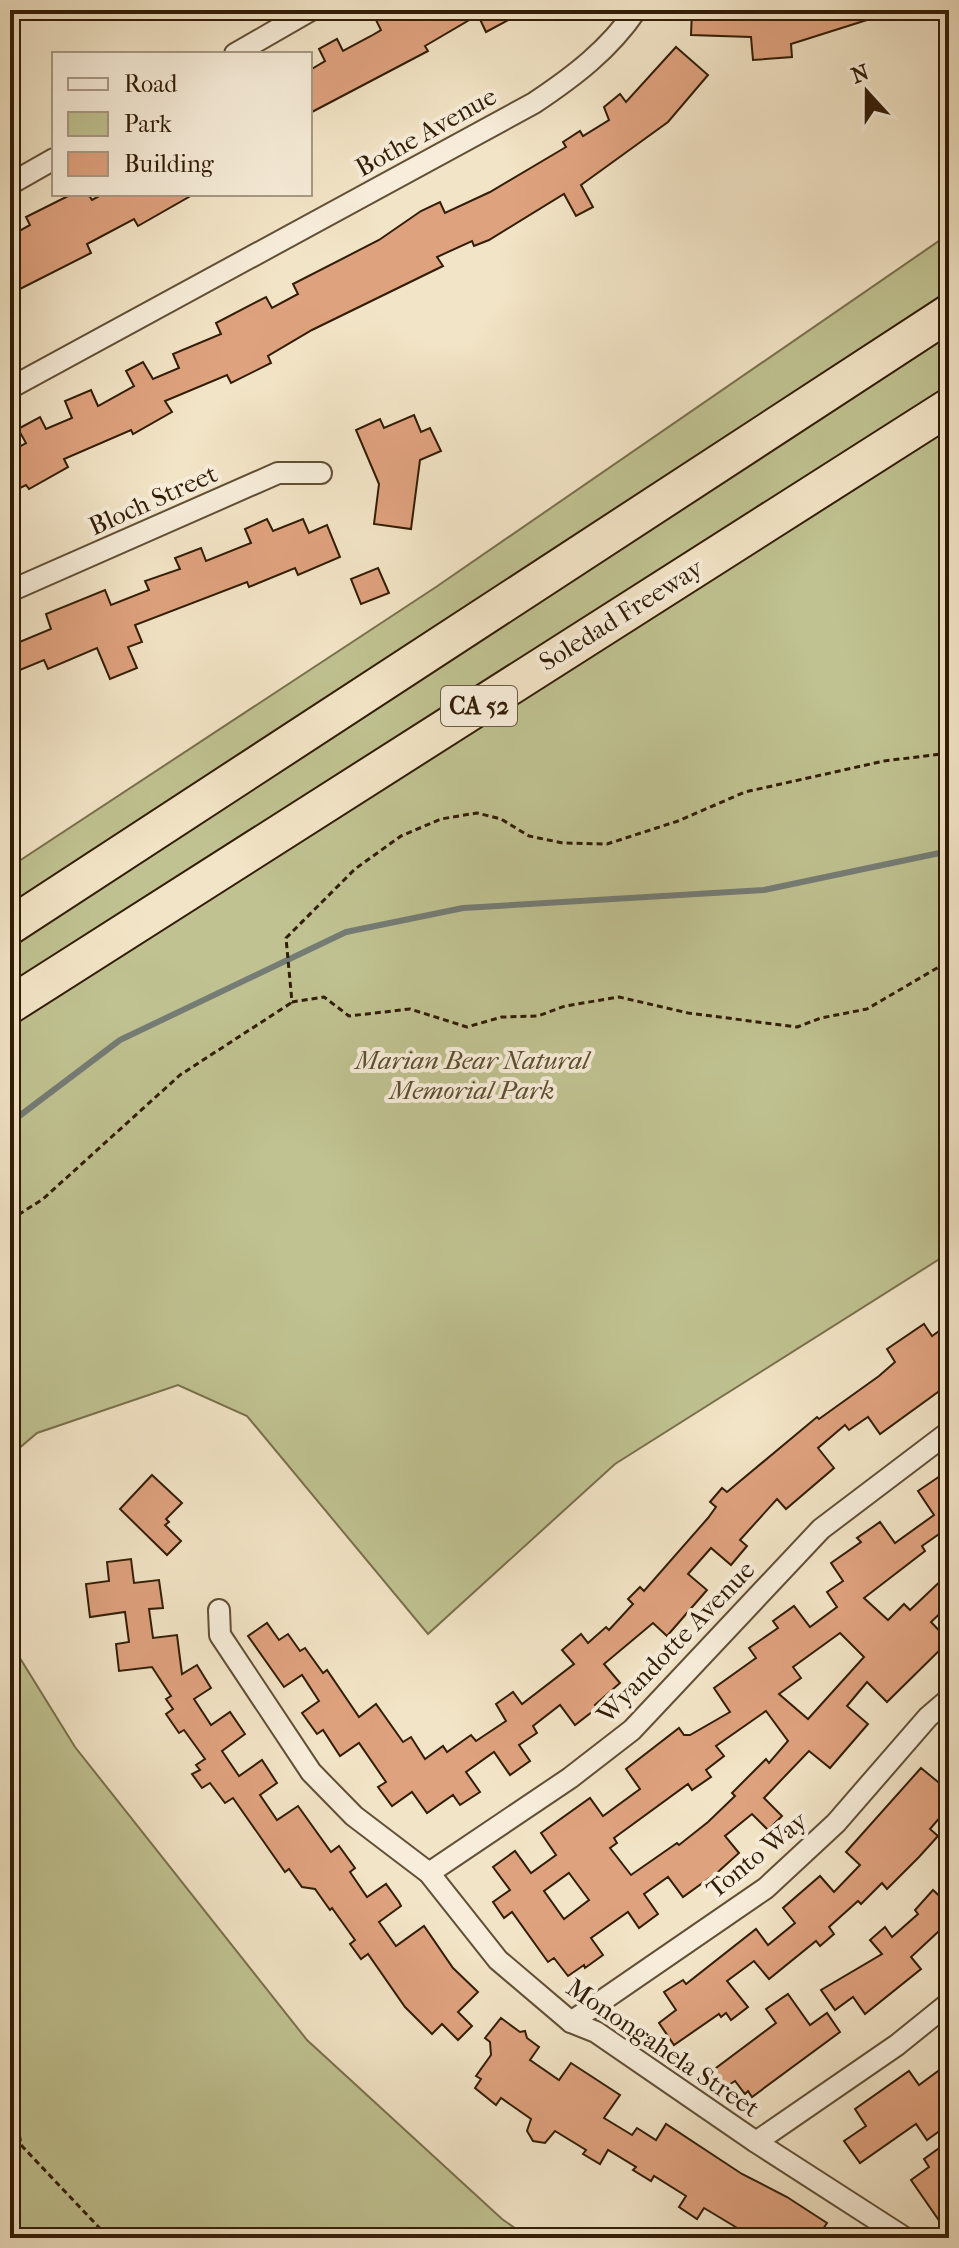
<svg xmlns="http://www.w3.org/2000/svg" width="959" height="2248" viewBox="0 0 959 2248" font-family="'IM FELL French Canon',serif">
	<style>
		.green { fill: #c0c291; stroke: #79704c; stroke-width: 2 }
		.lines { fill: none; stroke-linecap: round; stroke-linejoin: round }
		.stream { stroke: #747c75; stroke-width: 6 }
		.building { fill: #dfa27e; stroke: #321d06; stroke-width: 2; fill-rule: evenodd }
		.street-casing { stroke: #624f36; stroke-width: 24 }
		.highway-casing { stroke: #321d06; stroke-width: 40 }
		.path { stroke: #321d06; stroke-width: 3; stroke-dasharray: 6 4; stroke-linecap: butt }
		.street { stroke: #f7edda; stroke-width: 20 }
		.highway { stroke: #f2e4c6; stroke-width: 36 }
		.labels { text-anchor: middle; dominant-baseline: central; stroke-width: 8; stroke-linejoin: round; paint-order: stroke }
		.shield { fill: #f7edda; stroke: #6d5b46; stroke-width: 2 }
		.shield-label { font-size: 24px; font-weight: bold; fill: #321d06 }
		.street-label { font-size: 26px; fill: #321d06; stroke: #f7edda }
		.park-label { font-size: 26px; font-style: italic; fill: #5d4f30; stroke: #f7edda }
	</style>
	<rect width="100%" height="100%" fill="#f2e4c6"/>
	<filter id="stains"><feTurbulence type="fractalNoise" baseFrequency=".0025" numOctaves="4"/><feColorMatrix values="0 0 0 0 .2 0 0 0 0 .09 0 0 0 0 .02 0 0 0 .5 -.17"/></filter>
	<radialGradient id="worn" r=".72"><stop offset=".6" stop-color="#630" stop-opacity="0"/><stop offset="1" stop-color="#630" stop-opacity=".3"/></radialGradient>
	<g class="green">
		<polygon points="949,234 949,1253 615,1464 428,1634 247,1416 178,1385 37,1433 10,1456 10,867 436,587"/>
		<polygon points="10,1642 75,1747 307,2040 502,2219 529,2238 10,2238"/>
	</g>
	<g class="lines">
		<polyline class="stream" points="10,1123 120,1040 346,932 463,908 764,890 949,851"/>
	</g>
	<g class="building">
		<polygon points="381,10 527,10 486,32 478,15 425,46 428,51 310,113 310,70 325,61 319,49 337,39 343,51 371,36 381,30 373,14"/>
		<polygon points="692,10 888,10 889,13 791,44 792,57 753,60 751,37 691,35"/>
		<polygon points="676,47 708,75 668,122 581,185 593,207 576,216 564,194 489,240 474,246 472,241 437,257 443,266 312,330 268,356 271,363 231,383 227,375 165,401 172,412 133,434 131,430 64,459 68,467 29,489 26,485 10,493 10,452 26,443 18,429 40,417 46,429 72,418 65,401 91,390 98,406 134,386 126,371 143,362 153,379 179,368 173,354 221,334 216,323 266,297 272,308 298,294 293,284 379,240 421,211 440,202 445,213 490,192 566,147 563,142 580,131 583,136 609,120 604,107 620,94 626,102"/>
		<polygon points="72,194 88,194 92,200 103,194 194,194 138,226 134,219 87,244 91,253 10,294 10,236 30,225 26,217"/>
		<polygon points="414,415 421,432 430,428 441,451 420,460 411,529 374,524 379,484 356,430 380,419 384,428"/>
		<polygon points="267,519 273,531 303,519 309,533 327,525 340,557 298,575 295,568 249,587 247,582 135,625 142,642 128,647 137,668 110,679 97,648 48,669 44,660 10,674 10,646 51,629 46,614 105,590 111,605 149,590 145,581 180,569 175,558 201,548 206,561 251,543 245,529"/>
		<polygon points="378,568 389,593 361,604 351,579"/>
		<polygon points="924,1324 932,1336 949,1324 949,1384 880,1434 868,1417 849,1430 845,1425 818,1448 834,1468 786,1509 777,1499 740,1540 747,1546 731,1565 711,1548 688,1574 707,1590 667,1636 653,1623 604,1664 620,1683 595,1705 597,1708 575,1725 560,1705 533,1726 537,1733 519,1745 530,1761 510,1775 494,1752 466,1772 480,1792 460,1805 453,1795 427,1813 412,1792 392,1806 378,1787 386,1782 359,1743 340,1756 323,1730 317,1734 302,1713 319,1701 302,1675 284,1687 248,1636 267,1623 279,1640 288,1634 300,1651 305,1648 323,1673 327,1670 359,1717 376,1704 403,1742 411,1737 425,1759 443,1746 447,1752 471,1735 476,1741 506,1721 496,1704 513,1692 522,1704 574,1664 562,1650 581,1634 588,1643 606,1627 609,1630 633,1604 628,1599 640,1587 644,1591 708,1518 716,1507 710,1502 722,1488 727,1492 817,1417 819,1419 879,1376 895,1362 887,1349"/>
		<polygon points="152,1475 182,1503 166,1519 169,1522 165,1525 181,1541 167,1555 120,1509"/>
		<path d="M940,1476L949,1488V1536L945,1530L922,1546L925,1551L864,1598L888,1620L904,1604L910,1610L949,1573V1605L931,1622L949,1641L887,1702L867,1682L847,1706L868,1724L830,1768L809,1751L764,1798L782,1816L768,1830L752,1814L725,1836L739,1853L719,1871L683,1897L668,1877L644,1894L658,1914L639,1928L628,1912L591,1938L603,1955L585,1968L584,1965L568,1976L554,1958L548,1962L512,1912L504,1918L493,1902L510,1890L493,1867L515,1851L531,1873L556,1855L541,1833L590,1798L603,1816L640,1789L626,1769L679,1728L684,1735H690L730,1712L714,1688L756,1658L749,1648L778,1628L773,1621L794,1606L810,1627L837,1607L827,1592L843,1581L831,1563L861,1542L857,1538L880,1522L895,1543L934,1515L918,1491ZM840,1633L864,1657L808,1719L779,1694L801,1678L793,1667ZM766,1711L788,1741L769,1763L766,1759L732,1793L735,1796L708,1822L679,1845L677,1843L631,1875L610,1848L617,1843L614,1838L688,1784L692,1790L711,1777L706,1770L724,1756L716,1746ZM569,1873L589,1900L564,1919L544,1891Z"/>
		<polygon points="131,1559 134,1583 159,1580 163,1608 149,1609 153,1638 177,1635 182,1674 197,1665 211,1688 194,1699 211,1725 230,1712 245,1734 222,1751 239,1776 262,1760 277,1783 260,1795 277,1820 298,1806 331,1852 339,1846 355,1868 350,1872 367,1897 386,1884 399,1902 401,1906 379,1922 396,1946 424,1926 453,1968 478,1992 458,2012 472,2026 458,2040 442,2024 432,2034 405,2007 368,1954 361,1959 350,1944 355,1940 332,1908 330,1910 315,1889 302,1887 289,1869 285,1872 233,1798 225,1803 210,1783 202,1788 192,1774 200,1770 196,1765 205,1759 184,1730 179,1733 166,1714 173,1709 166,1699 171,1696 152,1667 119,1671 116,1644 129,1642 125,1612 90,1617 86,1584 109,1581 107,1562"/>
		<polygon points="921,1768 949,1791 949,1807 930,1829 938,1836 919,1857 887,1889 882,1883 861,1904 858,1901 829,1927 834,1934 820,1946 816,1941 769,1979 754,1961 727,1981 748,2007 731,2020 726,2013 721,2017 719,2014 674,2045 659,2023 676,2010 664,1992 683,1980 686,1984 756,1929 768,1945 795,1923 783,1908 820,1876 834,1892 860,1865 846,1852"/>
		<polygon points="933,1890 949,1905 949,1943 938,1932 911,1957 921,1969 865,2014 853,1997 835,2010 821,1990 882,1954 870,1940 885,1927 892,1937 918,1914 915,1910"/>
		<polygon points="788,1994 810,2025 827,2013 840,2032 752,2097 748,2091 745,2094 735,2081 724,2088 712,2071 776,2023 766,2009"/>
		<polygon points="501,2018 520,2032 525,2031 527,2038 539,2047 530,2060 559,2080 571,2063 620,2095 604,2118 632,2135 637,2128 656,2140 666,2124 742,2174 787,2197 827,2223 817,2238 754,2238 704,2208 697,2219 679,2207 686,2196 654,2176 651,2181 633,2170 636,2167 608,2150 600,2164 583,2154 586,2150 555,2131 545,2143 533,2141 527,2131 531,2119 501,2098 496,2105 475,2088 481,2079 476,2076 491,2055 490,2042 485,2038"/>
		<polygon points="949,2063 949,2124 927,2140 916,2124 860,2163 844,2141 866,2126 855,2109 909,2071 919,2085"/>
		<polygon points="949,2141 949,2211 938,2219 911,2180 929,2167 924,2159"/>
	</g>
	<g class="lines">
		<defs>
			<g id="street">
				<polyline points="235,54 311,10"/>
				<polyline points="10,184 54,159"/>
				<path d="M10,388L534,103C573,77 609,50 636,10"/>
				<polyline points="10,591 278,473 321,473"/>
				<polyline points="219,1610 220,1635 311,1772 354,1816 429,1873 498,1960 571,2022 596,2032 756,2142 905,2238"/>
				<polyline points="429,1873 570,1778 632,1730 821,1529 949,1432"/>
				<polyline points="571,2022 766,1888 836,1823 928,1717 949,1699"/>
				<polyline points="756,2142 897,2045 949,2003"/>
			</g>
			<g id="highway">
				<polyline points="10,926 949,313"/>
				<polyline points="10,1005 949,407"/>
			</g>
		</defs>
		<use href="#street" class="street-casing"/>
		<use href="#highway" class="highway-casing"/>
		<g class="path">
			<polyline points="949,753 884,761 745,792 678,821 607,844 563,843 529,836 501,819 477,813 441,819 401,836 355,869 286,938 292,1002 324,997 349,1016 410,1009 467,1027 502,1017 538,1016 565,1006 619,997 688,1013 797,1027 821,1018 867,1009 949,961"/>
			<polyline points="10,1220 43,1199 180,1075 291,1003"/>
			<polyline points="10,2076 21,2145 109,2238"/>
		</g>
		<use href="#street" class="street"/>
		<use href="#highway" class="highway"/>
	</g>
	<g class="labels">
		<rect class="shield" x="441" y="686" width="76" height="40" rx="6"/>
		<g class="shield-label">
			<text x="479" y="706">CA 52</text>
		</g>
		<g class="street-label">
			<text transform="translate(426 132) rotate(-29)">Bothe Avenue</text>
			<text transform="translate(153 500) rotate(-24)">Bloch Street</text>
			<text transform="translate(621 615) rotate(-32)">Soledad Freeway</text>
			<text transform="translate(676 1642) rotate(-46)">Wyandotte Avenue</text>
			<text transform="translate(757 1855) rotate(-39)">Tonto Way</text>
			<text transform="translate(663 2048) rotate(34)">Monongahela Street</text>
		</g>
		<g class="park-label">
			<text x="472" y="1060">Marian Bear Natural<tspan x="472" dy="30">Memorial Park</tspan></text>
		</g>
	</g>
	<rect width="959" height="2248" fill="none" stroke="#f2e4c6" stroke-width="40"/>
	<rect x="12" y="12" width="935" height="2224" fill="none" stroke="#321d06" stroke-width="4"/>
	<rect x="20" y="20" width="919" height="2208" fill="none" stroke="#321d06" stroke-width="2"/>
	<rect x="52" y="52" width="260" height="144" fill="#f7edda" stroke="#a89a85" stroke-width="2"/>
	<rect x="68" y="78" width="40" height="12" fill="#f7edda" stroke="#a89a85" stroke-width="2"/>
	<text x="124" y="92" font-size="24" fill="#321d06">Road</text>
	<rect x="68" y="112" width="40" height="24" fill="#c0c291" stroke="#a89a85" stroke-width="2"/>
	<text x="124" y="132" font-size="24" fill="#321d06">Park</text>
	<rect x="68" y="152" width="40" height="24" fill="#dfa27e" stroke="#a89a85" stroke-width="2"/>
	<text x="124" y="172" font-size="24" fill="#321d06">Building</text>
	<g transform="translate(867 92) rotate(339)" stroke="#f7edda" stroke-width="6" paint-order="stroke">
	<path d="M0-6L14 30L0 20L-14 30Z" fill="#321d06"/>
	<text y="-12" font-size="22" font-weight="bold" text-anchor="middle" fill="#321d06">N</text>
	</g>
	<rect width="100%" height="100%" filter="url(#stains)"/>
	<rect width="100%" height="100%" fill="url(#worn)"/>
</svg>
